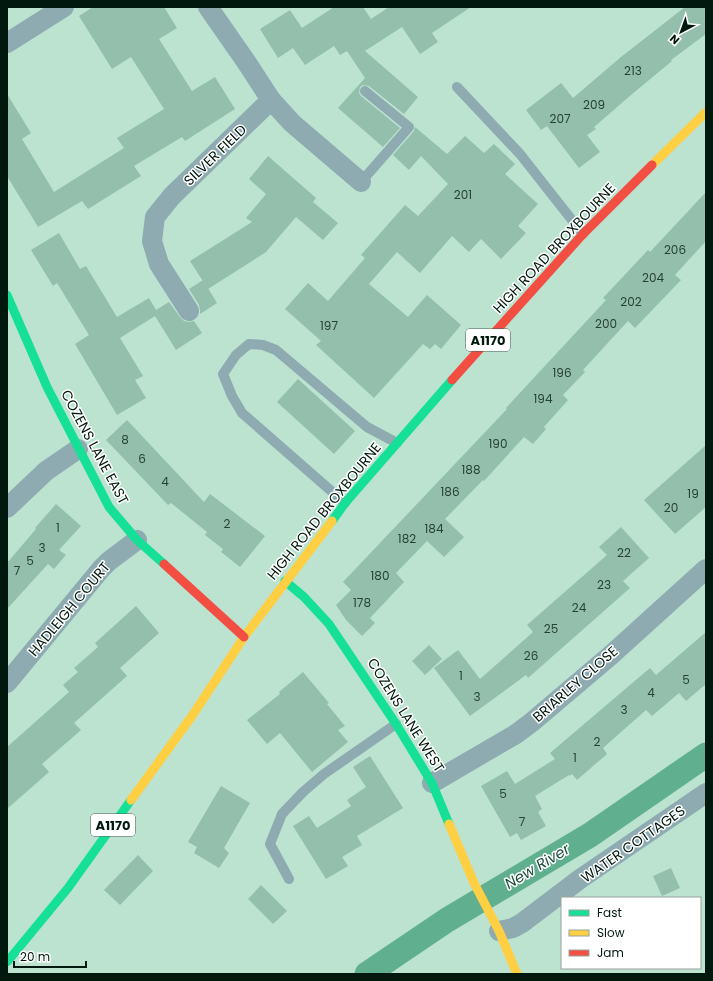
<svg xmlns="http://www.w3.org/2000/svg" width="713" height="981" viewBox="0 0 713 981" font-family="Poppins,sans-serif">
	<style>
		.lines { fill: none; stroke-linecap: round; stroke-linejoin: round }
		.canal { stroke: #60b090; stroke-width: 25 }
		.building { fill: #94bfad }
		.lane { stroke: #8dabb1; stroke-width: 10 }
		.street { stroke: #8dabb1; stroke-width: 20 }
		.fast { stroke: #16e098; stroke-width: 9 }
		.slow { stroke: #ffcf43; stroke-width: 9 }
		.jam { stroke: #f24e42; stroke-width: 9 }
		.labels { text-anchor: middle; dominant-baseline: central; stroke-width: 3; stroke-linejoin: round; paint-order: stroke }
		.number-label { font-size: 12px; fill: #254235 }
		.shield { fill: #fff; stroke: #4c5d56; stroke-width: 1 }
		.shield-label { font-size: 13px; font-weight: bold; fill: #00180d }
		.street-label { font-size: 14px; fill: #00180d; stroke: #fff }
		.water-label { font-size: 15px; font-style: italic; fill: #1c503b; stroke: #fff }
	</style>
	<rect width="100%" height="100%" fill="#bbe3d0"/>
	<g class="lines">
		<polyline class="canal" points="367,974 447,920 590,835 706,755"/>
	</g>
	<g class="building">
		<polygon points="93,7 164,7 177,28 159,39 192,91 215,77 235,109 185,141 182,137 134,166 141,176 88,209 82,201 38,227 7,176 7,94 31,133 22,139 54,192 124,148 117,138 164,109 131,57 112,69 79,16"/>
		<polygon points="334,7 363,7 371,19 389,7 471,7 432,33 438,42 420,54 402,27 365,51 418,97 404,114 369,86 363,85 360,87 359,93 361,96 400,128 383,147 338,108 365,78 347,51 340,55 334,46 305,65 293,48 278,58 260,29 290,10 302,28"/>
		<polygon points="685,7 706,7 706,34 671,60 672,61 631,95 594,127 596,129 587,135 600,152 579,168 547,126 541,130 526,110 561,83 573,98 621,57"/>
		<polygon points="415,127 447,154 465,136 484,153 494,144 515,164 505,174 538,204 518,226 526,233 501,259 481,239 469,252 452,236 420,273 397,252 369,284 408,317 427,295 461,325 441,349 435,344 430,349 423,344 374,398 316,345 321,341 285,309 308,283 328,301 365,258 361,255 405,205 418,216 448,184 421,156 409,170 393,155 414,131"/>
		<polygon points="268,156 316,198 313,202 338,223 323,240 296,217 266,252 208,289 190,261 252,222 246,218 266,194 249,179"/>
		<polygon points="706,192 706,241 675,275 681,280 635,328 628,321 583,370 585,372 563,395 568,400 544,427 546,429 533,444 524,437 484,481 483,480 445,519 464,537 444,557 427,541 396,573 404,582 370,618 375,623 362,636 346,620 336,605 351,590 343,582 507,409 506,408 606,300 603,298 648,250 650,252"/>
		<polygon points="59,233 80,269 86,266 117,317 149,298 156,310 169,302 180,317 184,321 189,322 194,321 202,333 176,350 155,316 120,338 143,376 135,380 146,398 117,415 75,344 89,335 57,283 53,286 31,250"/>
		<polygon points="203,280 217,303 200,314 200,310 199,305 189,289"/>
		<polygon points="298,379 355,431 334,454 277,402"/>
		<polygon points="127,420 204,502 210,494 265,536 240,567 221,552 223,549 205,535 207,532 171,503 168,505 106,440"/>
		<polygon points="706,445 706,507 675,534 644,500"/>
		<polygon points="56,504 81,526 59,550 66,555 54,569 48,564 7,609 7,563 36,529 35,528"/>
		<polygon points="621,527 649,558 623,581 630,588 528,678 526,675 470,716 434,668 458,650 480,679 533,632 527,625 607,555 599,547"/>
		<polygon points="136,606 159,633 120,668 127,676 74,723 81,730 42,764 49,772 7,809 7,747 69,692 63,685 78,672 74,668 98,647 95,643"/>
		<polygon points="706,632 706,684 686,701 679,693 652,716 646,710 603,748 607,754 577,780 572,774 570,776 569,775 535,796 542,809 538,812 546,826 521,840 517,833 510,837 481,786 507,771 515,784 555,759 550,753 650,668 656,675"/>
		<polygon points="429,645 442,659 425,675 412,661"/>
		<polygon points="303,672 329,703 327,704 345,726 338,730 348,742 312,772 280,733 267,744 247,720 280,694 279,692"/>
		<polygon points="370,756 403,808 357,836 362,845 342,857 348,866 326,879 293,826 309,816 317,828 351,806 347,800 366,787 353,767"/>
		<polygon points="221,786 250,803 224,848 229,853 219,868 194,853 197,847 188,842"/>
		<polygon points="138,855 153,871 120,905 104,890"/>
		<polygon points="671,868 680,888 662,896 653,876"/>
		<polygon points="261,885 287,911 273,924 248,899"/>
	</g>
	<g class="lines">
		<g class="lane">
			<polyline points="457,87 520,154 583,234"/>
			<polyline points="361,182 409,127 365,91"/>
			<polyline points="345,503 242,413 232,396 223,374 236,355 249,344 263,345 276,350 367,427 397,443"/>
			<polyline points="289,879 270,844 282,814 303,792 324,774 396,724"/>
		</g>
		<g class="street">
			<polyline points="208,7 247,63 271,100 292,123 361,182"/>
			<polyline points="7,43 64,7"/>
			<polyline points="189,311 159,264 152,241 155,217 172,196 271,100"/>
			<polyline points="7,508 46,471 78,449"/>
			<polyline points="7,683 101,569 109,561 137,540"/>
			<polyline points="432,783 516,734 532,722 611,655 706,569"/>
			<polyline points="499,931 513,928 522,923 580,879 706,793"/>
		</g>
		<g class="fast">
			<polyline points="7,295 47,387 109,507 137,540 164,564"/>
			<polyline points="332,521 345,503 452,380"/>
			<polyline points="285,581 304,597 329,624 396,724 432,783 449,824"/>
			<polyline points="7,962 68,888 131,800"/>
		</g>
		<g class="slow">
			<polyline points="652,165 706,112"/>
			<polyline points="131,800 192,716 244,637 332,521"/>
			<polyline points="449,824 474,883 499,931 517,974"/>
		</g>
		<g class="jam">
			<polyline points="452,380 583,234 652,165"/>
			<polyline points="164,564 244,637"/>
		</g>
	</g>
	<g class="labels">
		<g class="number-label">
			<text x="633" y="70">213</text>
			<text x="594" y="104">209</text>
			<text x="560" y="118">207</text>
			<text x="463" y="194">201</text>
			<text x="675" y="249">206</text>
			<text x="653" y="277">204</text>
			<text x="631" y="301">202</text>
			<text x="606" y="323">200</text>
			<text x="329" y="325">197</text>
			<text x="562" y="372">196</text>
			<text x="543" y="398">194</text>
			<text x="125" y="439">8</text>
			<text x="498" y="443">190</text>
			<text x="142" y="458">6</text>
			<text x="471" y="469">188</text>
			<text x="165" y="481">4</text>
			<text x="450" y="491">186</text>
			<text x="693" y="493">19</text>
			<text x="671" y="507">20</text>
			<text x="227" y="523">2</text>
			<text x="58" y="527">1</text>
			<text x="434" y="528">184</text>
			<text x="407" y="538">182</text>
			<text x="42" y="547">3</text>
			<text x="624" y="552">22</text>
			<text x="30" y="560">5</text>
			<text x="17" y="570">7</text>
			<text x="380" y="575">180</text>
			<text x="604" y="584">23</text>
			<text x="362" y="602">178</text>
			<text x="579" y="607">24</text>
			<text x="551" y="628">25</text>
			<text x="531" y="655">26</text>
			<text x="461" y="675">1</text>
			<text x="686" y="679">5</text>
			<text x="651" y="692">4</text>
			<text x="477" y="696">3</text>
			<text x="624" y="709">3</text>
			<text x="597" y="741">2</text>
			<text x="575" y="757">1</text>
			<text x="503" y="793">5</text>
			<text x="522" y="821">7</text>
		</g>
		<g class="shield">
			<rect x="466" y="329" width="44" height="22" rx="3"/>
			<rect x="91" y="814" width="44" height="22" rx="3"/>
		</g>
		<g class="shield-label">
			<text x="488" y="340">A1170</text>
			<text x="113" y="825">A1170</text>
		</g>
		<g class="street-label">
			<text transform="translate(215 155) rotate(-44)">SILVER FIELD</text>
			<text transform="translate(554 248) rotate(-47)">HIGH ROAD BROXBOURNE</text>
			<text transform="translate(95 447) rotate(62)">COZENS LANE EAST</text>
			<text transform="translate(324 511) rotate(-51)">HIGH ROAD BROXBOURNE</text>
			<text transform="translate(69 609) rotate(-50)">HADLEIGH COURT</text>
			<text transform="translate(575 684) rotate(-41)">BRIARLEY CLOSE</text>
			<text transform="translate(406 715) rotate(58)">COZENS LANE WEST</text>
			<text transform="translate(633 844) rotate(-35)">WATER COTTAGES</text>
		</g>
		<g class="water-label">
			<text transform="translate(537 866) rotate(-31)">New River</text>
		</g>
	</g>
	<rect width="713" height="981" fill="none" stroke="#00180d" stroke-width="16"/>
	<rect x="561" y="897" width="140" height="72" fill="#ffffff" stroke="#99a39e"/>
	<rect x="569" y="910" width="20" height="6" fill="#16e098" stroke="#99a39e"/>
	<text x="597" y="917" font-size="12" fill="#00180d">Fast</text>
	<rect x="569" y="930" width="20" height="6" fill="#ffcf43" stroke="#99a39e"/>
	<text x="597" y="937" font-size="12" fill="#00180d">Slow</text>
	<rect x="569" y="950" width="20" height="6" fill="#f24e42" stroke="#99a39e"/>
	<text x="597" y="957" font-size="12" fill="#00180d">Jam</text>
	<g transform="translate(681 32) rotate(221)" stroke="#ffffff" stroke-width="3" paint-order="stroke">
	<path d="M0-3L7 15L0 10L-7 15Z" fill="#00180d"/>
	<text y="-6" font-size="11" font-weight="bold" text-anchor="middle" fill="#00180d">N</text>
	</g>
	<path d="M14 961v6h72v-6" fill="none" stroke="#00180d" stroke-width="2"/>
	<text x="20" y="961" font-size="12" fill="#00180d" stroke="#ffffff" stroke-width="3" paint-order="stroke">20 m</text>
</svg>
